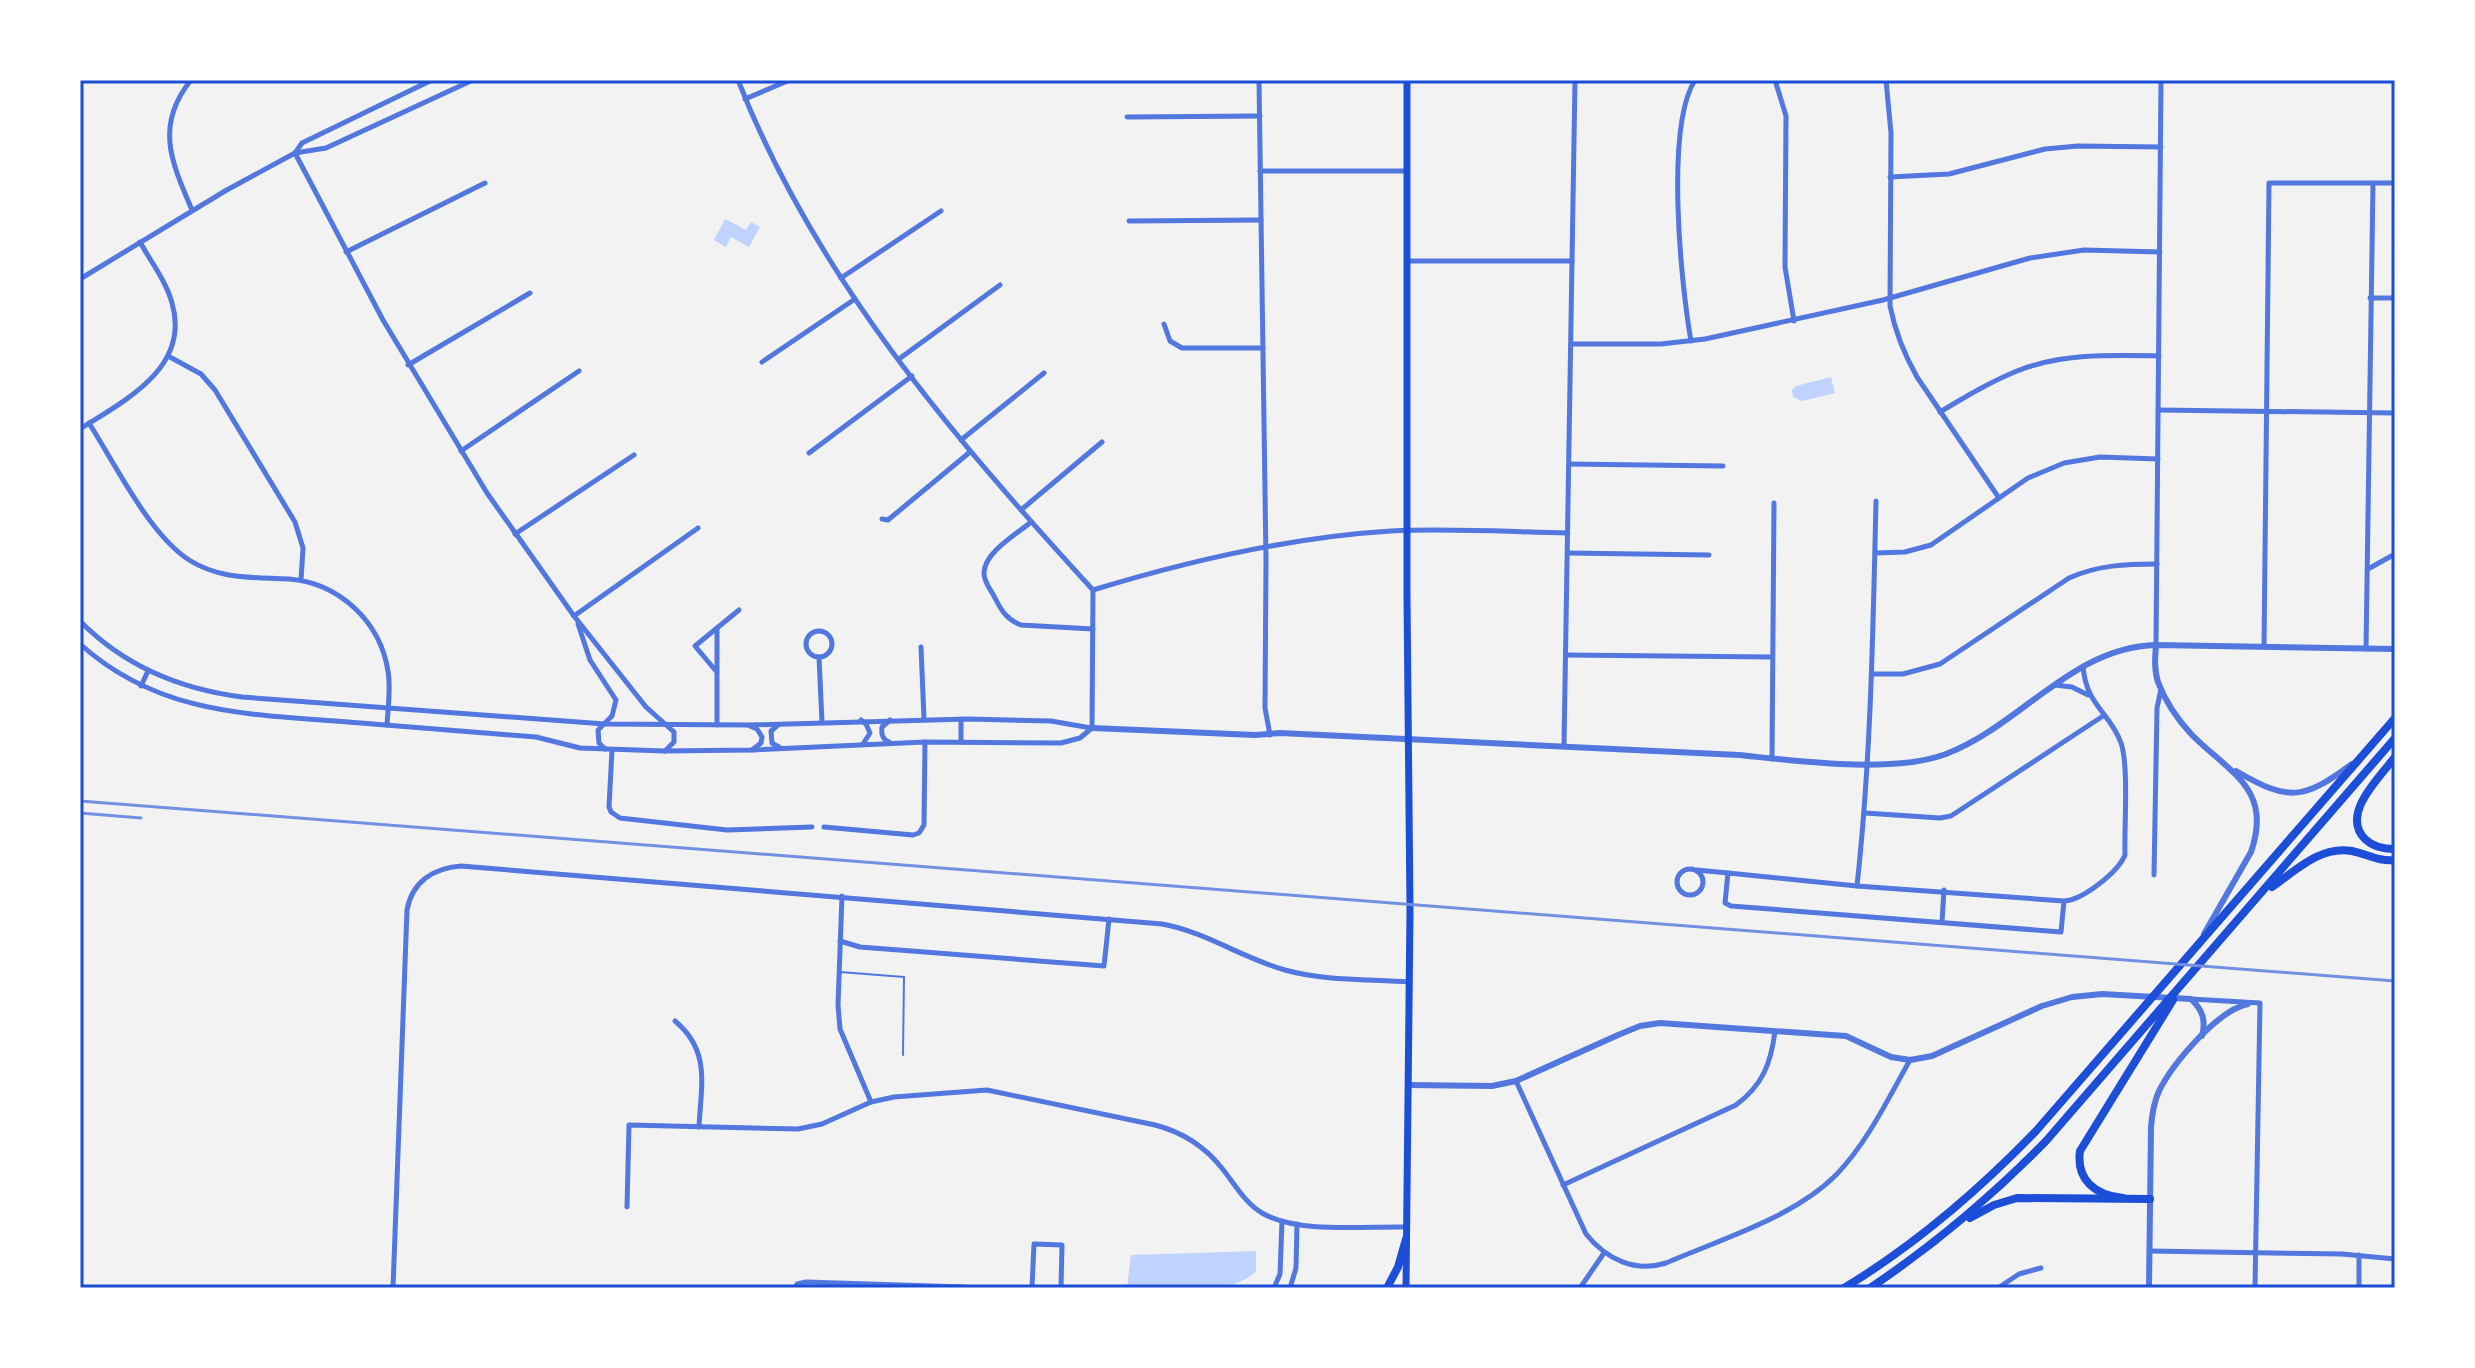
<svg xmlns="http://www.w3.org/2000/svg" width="2475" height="1368" viewBox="0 0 2475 1368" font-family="'Work Sans',sans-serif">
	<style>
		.water { fill: #bfd3fe }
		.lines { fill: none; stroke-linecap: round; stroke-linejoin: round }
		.service { stroke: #5277de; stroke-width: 2 }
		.minor { stroke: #5277de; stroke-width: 5 }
		.tertiary { stroke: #5277de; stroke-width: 6 }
		.secondary { stroke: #1d4ed8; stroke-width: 7 }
		.trunk { stroke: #1d4ed8; stroke-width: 8 }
		.rail { stroke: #7290e2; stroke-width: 3 }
		.neatline { fill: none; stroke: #1d4ed8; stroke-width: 3 }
	</style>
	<rect width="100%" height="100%" fill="#f2f2f2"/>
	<g class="water">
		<polygon points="725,219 746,230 751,222 760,227 749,247 731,237 726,247 714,240"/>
		<polygon points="1831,377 1835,393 1802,401 1793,397 1792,390 1796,386"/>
		<path d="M1256,1251V1271C1231,1298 1163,1288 1127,1288L1131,1255Z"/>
	</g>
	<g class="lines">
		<polyline class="service" points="840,972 904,977 903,1055"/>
		<g class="minor">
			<path d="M191,80C154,126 172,163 192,210"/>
			<path d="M738,80C814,275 953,437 1093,590L1092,728"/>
			<polyline points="1259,80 1266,560 1265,708 1270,735"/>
			<polyline points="1775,80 1786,116 1785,267 1794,321"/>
			<path d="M1886,80L1891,133L1890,306C1895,331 1904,354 1917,377L1999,498"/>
			<polyline points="745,99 790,80"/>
			<polyline points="1127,117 1260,116"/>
			<polyline points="295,153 383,320 487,493 574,616 646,707 674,732 674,742 665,751"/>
			<polyline points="295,153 302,143 432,80"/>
			<polyline points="1260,171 1405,171"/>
			<polyline points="1890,177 1949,174 2045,149 2078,146 2161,147"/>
			<polyline points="1129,221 1261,220"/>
			<polyline points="346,252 485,183"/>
			<polyline points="1409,261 1572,261"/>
			<polyline points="841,278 941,211"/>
			<polyline points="80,279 225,191 295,153 326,148 473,80"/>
			<polyline points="2370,298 2395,298"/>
			<polyline points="1164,324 1170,341 1182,348 1263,348"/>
			<path d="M1691,341C1681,284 1665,127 1695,80"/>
			<polyline points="1571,344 1661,344 1705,339 1883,300 2030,258 2084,250 2160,252"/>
			<polyline points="168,356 201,374 215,390 295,522 303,548 301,580"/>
			<polyline points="899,359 1000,285"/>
			<polyline points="762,362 855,299"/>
			<polyline points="408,365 530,293"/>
			<polyline points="2158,410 2395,413"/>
			<path d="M1940,412C1965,397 1990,382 2017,371C2062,353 2112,355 2159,356"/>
			<path d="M89,423C115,464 149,534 189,560C221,580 253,577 289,579C339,583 380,621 388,671C391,688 388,707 387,725"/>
			<path d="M80,429C124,401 191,368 172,303C166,281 151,262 140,242"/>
			<polyline points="961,440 1044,373"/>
			<polyline points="461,451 579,371"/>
			<polyline points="809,453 912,376"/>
			<polyline points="1569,464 1723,466"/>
			<polyline points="1021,510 1102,442"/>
			<polyline points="882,519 888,520 970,452"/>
			<path d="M1031,522C1017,534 983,553 984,574C984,582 991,590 995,598C1001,610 1007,620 1021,625L1093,629"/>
			<polyline points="515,534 634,455"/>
			<polyline points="1568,553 1709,555"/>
			<polyline points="1875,553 1905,552 1931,545 2028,478 2064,463 2100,457 2158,459"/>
			<polyline points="2368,569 2395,554"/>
			<path d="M1093,590C1188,561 1292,537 1391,531C1450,528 1510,532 1568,533"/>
			<polyline points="574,616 698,528"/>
			<path d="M80,621C124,666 180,689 242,697L605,724L749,725L968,719L1051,721L1091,728"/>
			<polyline points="578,624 590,660 616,700 612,716 598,730 599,743 605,749"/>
			<polyline points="717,628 717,725"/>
			<circle cx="819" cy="644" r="13"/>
			<path d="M80,644C159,715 248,714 348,722C410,727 473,732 536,737L580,748L664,751L751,750L925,742L1061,743L1080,738L1092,728"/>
			<polyline points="2156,645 2161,80"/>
			<polyline points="921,647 924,719"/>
			<polyline points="2264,647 2269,183 2395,183"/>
			<polyline points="2366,649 2373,183"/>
			<polyline points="1566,655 1771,657"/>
			<polyline points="819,657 822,722"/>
			<polyline points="716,671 695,646 739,610"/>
			<path d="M1873,674H1903L1940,664L2069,578C2098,565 2126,564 2157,564"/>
			<polyline points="2055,685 2072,687 2088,695"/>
			<polyline points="141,686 148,671"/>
			<polyline points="861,720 866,724 870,733 863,744"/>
			<polyline points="778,725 771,731 772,743 779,747"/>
			<polyline points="750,726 757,729 762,737 761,743 752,750"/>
			<path d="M889,742C882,739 881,734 882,727L890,720"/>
			<polyline points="961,742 961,719"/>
			<polyline points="1564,745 1575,80"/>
			<polyline points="612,750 609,807 611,812 620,818 727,830 812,827"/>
			<polyline points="1772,759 1774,503"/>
			<polyline points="1865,813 1940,818 1951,816 2103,716"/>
			<polyline points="824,827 913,835 919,833 924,825 925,742"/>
			<circle cx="1690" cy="882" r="13"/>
			<polyline points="1697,870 1728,873"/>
			<polyline points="2154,875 2157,708 2161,689"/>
			<path d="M1857,886C1871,758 1873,630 1876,501"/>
			<polyline points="842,896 838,1005 840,1029 871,1102"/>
			<path d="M2064,901L2061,932L1731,906L1725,903L1728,873L1857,886L2064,901C2083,900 2118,872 2125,855C2124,828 2129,766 2121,743C2110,712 2086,706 2083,666"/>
			<polyline points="1942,922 1944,890"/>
			<polyline points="840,941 860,947 1104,966 1109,919"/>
			<polyline points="2191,999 2260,1003 2255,1288"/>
			<path d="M675,1021C711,1051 701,1085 699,1127"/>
			<path d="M1516,1081L1586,1234C1606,1259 1635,1273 1666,1263C1721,1239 1793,1218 1836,1175C1867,1143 1888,1099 1910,1060"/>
			<path d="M1563,1185L1736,1105C1763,1085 1771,1063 1775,1031"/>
			<path d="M627,1207L629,1125L798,1129L822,1124L871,1102L894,1097L987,1090L1155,1125C1182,1132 1204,1146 1221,1167C1234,1183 1244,1202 1262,1213C1298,1234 1364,1226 1406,1227"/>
			<polyline points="2149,1251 2342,1254 2395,1259"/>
			<path d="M393,1288L407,910C412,882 433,868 461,866L1162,924C1206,932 1242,958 1285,970C1324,981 1369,979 1410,982"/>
			<polyline points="795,1288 797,1284 806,1282 964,1287"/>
			<polyline points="1032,1288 1034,1244 1062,1245 1061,1288"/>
			<polyline points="1274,1288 1280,1274 1282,1221"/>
			<polyline points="1290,1288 1296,1268 1297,1224"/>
			<polyline points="1580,1288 1604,1253"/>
			<polyline points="1998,1288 2019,1274 2041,1268"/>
			<polyline points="2359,1288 2359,1255"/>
		</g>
		<g class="tertiary">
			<path d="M2156,645C2155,657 2154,670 2158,682C2165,701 2178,720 2192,735C2230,773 2273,789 2251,852L2204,934"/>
			<path d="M1092,728L1255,735L1280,733L1739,755C1797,761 1892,774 1946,754C2020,726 2072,647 2156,645L2395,649"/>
			<path d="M2236,771C2289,802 2303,800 2352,764"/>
			<path d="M1408,1085L1492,1086L1516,1081L1618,1035L1640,1026L1660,1023L1846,1036L1891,1057L1910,1060L1932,1056L2042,1006L2072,997L2102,994L2191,999C2203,1010 2206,1021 2202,1036"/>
			<path d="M2149,1288L2151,1127C2152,1114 2154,1102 2159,1091C2173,1063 2218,1010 2248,1004"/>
		</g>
		<polyline class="secondary" points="1406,1288 1410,910 1407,596 1407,80"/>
		<g class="trunk">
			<path d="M2395,757C2380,777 2340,814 2365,839C2373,847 2385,849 2395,849"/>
			<path d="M2272,887C2295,871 2321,845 2352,851C2367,854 2379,862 2395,860"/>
			<path d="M2123,1198C2095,1195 2076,1180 2080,1151L2173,1000"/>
			<polyline points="1970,1218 1994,1205 2017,1198 2150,1199"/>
			<polyline points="1387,1288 1398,1267 1406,1239"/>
			<path d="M1844,1288C1915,1245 1978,1191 2036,1131L2395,718"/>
			<path d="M1870,1288C1934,1245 1992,1196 2046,1141L2395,738"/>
		</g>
		<g class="rail">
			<polyline points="80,801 2395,981"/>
			<polyline points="80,813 141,818"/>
		</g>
	</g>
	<rect width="2475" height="1368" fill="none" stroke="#ffffff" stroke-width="164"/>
	<rect x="82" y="82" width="2311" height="1204" class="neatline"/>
</svg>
